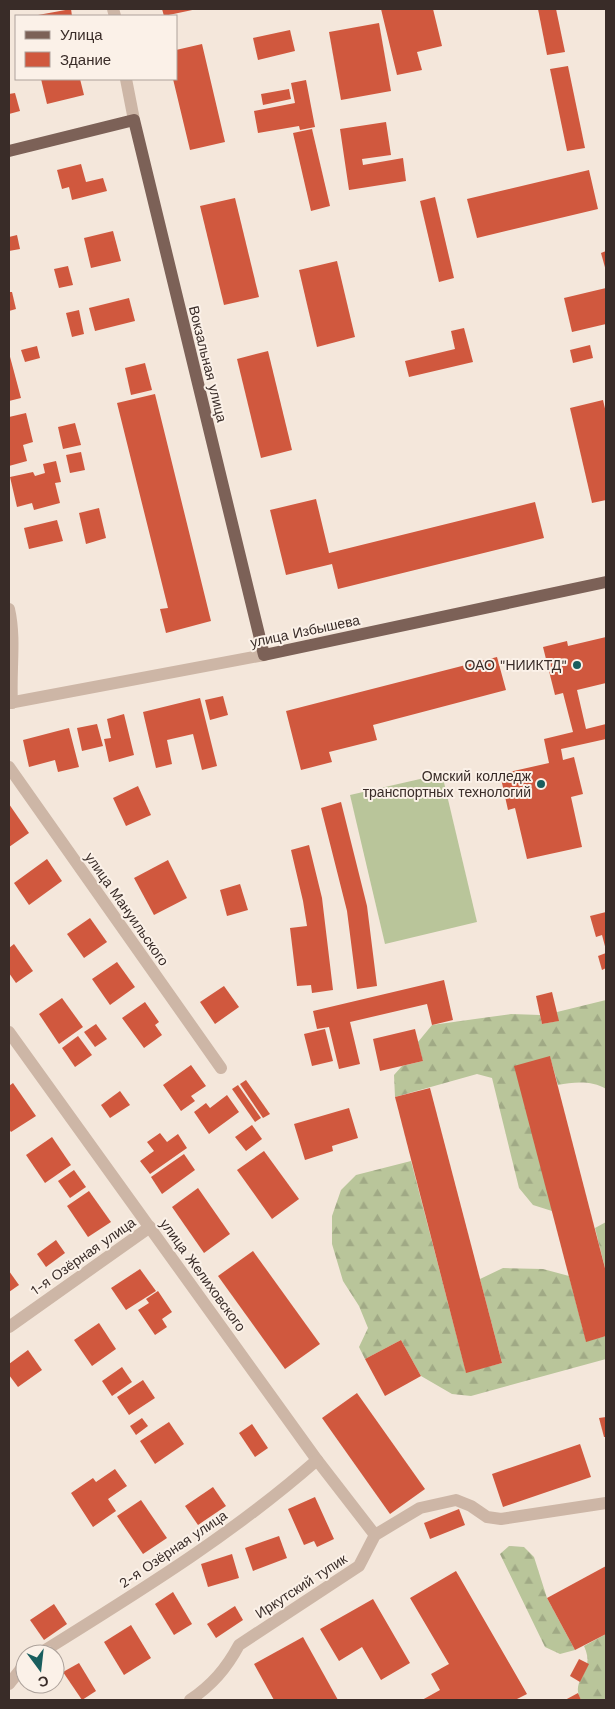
<svg xmlns="http://www.w3.org/2000/svg" width="615" height="1709" viewBox="0 0 615 1709" font-family="'Work Sans',sans-serif">
	<style>
		.forest { fill: url(#forest-firs) }
		.pitch { fill: #b9c59a }
		.building { fill: #d0583e }
		.lines { fill: none; stroke-linecap: round; stroke-linejoin: round }
		.minor { stroke: #cdb6a6; stroke-width: 12 }
		.major { stroke: #7c6157; stroke-width: 12 }
		.poi-dot { fill: #195e5e; stroke: #fbf1e8; stroke-width: 2 }
		.labels { text-anchor: middle; dominant-baseline: central; stroke-width: 4; stroke-linejoin: round; paint-order: stroke }
		.street-label { font-size: 14px; fill: #392c28; stroke: #fbf1e8 }
		.poi-label { font-size: 14px; fill: #392c28; stroke: #fbf1e8; text-anchor: end }
	</style>
	<defs>
		<pattern id="forest-firs" width="22" height="20" patternUnits="userSpaceOnUse" patternTransform="scale(1.25)"><rect width="22" height="20" fill="#b9c59a"/><path d="M5 1l3.5 6h-7zM16 11l3.5 6h-7z" fill="#a0a985"/></pattern>
	</defs>
	<rect width="100%" height="100%" fill="#f4e7db"/>
	<g class="forest">
		<path d="M606,1000V1089C592,1080 573,1082 558,1085L550,1057L552,1211L533,1205L519,1188L492,1078L477,1074L395,1097L394,1075L402,1066L423,1061L418,1042L432,1025L511,1014L540,1015L542,1024L558,1021L557,1012Z"/>
		<polygon points="411,1161 466,1372 502,1363 480,1279 503,1268 543,1269 569,1276 586,1341 606,1336 606,1359 471,1396 452,1394 421,1376 401,1340 365,1359 359,1347 368,1328 359,1306 343,1281 332,1244 332,1216 341,1190 356,1175"/>
		<polygon points="606,1222 606,1272 595,1228"/>
		<polygon points="509,1546 524,1547 534,1557 547,1598 575,1650 560,1654 545,1647 500,1554"/>
		<path d="M606,1634V1700H581C569,1678 597,1674 584,1646Z"/>
	</g>
	<polygon class="pitch" points="442,774 477,922 385,944 350,795"/>
	<g class="building">
		<polygon points="71,9 72,16 38,16 38,15"/>
		<polygon points="162,9 197,9 164,16"/>
		<polygon points="381,9 433,9 442,46 417,52 422,70 397,75"/>
		<polygon points="538,9 556,9 565,52 547,55"/>
		<polygon points="379,23 391,91 341,100 329,32"/>
		<polygon points="290,30 295,51 258,60 253,38"/>
		<polygon points="202,44 225,142 190,150 173,79 176,79 176,50"/>
		<polygon points="568,66 585,148 567,151 550,69"/>
		<polygon points="41,79 80,79 84,95 47,104"/>
		<polygon points="306,80 315,127 300,130 299,126 258,133 254,111 295,103 291,83"/>
		<polygon points="289,89 291,99 263,105 261,94"/>
		<polygon points="15,93 20,111 9,114 9,94"/>
		<polygon points="386,122 391,155 362,159 363,165 403,158 406,181 349,190 340,129"/>
		<polygon points="312,129 330,206 311,211 293,133"/>
		<polygon points="81,164 86,182 103,178 107,191 72,200 69,187 62,189 57,170"/>
		<polygon points="589,170 598,209 477,238 467,199"/>
		<polygon points="435,197 454,278 439,282 420,201"/>
		<polygon points="235,198 259,297 224,305 200,206"/>
		<polygon points="113,231 121,261 91,268 84,238"/>
		<polygon points="17,235 20,249 9,251 9,237"/>
		<polygon points="606,251 606,271 601,253"/>
		<polygon points="337,261 355,337 317,347 299,270"/>
		<polygon points="68,266 73,285 59,288 54,269"/>
		<polygon points="606,288 606,324 572,332 564,298"/>
		<polygon points="9,292 12,292 16,309 9,311"/>
		<polygon points="129,298 135,321 95,331 89,308"/>
		<polygon points="79,310 84,334 72,337 66,313"/>
		<polygon points="464,328 473,362 409,377 405,361 455,349 451,331"/>
		<polygon points="590,345 593,358 573,363 570,350"/>
		<polygon points="37,346 40,358 25,362 21,350"/>
		<polygon points="268,351 292,450 261,458 237,359"/>
		<polygon points="9,353 21,398 9,401"/>
		<polygon points="145,363 152,390 131,395 125,368"/>
		<polygon points="155,394 211,621 166,633 160,609 168,608 117,403"/>
		<polygon points="603,400 606,413 606,500 592,503 570,408"/>
		<polygon points="26,413 33,442 23,445 27,461 9,466 9,417"/>
		<polygon points="75,423 81,445 63,449 58,427"/>
		<polygon points="81,452 85,470 70,473 66,455"/>
		<polygon points="56,461 61,482 55,483 60,503 34,510 32,503 17,507 10,477 33,472 35,476 45,473 43,464"/>
		<polygon points="316,499 329,553 535,502 544,538 338,589 332,564 286,575 270,510"/>
		<polygon points="99,508 106,538 86,544 79,513"/>
		<polygon points="57,520 63,541 29,549 24,528"/>
		<polygon points="606,637 606,683 577,690 586,729 606,724 606,739 561,749 563,760 574,757 583,794 571,797 582,847 527,859 515,808 508,810 500,774 549,763 544,739 573,732 563,693 555,695 543,647 567,641 568,646"/>
		<polygon points="497,657 506,690 373,725 377,740 329,752 332,762 301,770 286,711"/>
		<polygon points="223,696 228,715 210,720 205,700"/>
		<polygon points="200,698 217,766 202,770 193,734 167,740 172,764 156,768 143,712"/>
		<polygon points="124,714 134,755 109,762 104,739 111,738 107,719"/>
		<polygon points="97,724 103,746 82,751 77,728"/>
		<polygon points="69,728 79,767 58,772 55,760 29,767 23,740"/>
		<polygon points="138,786 151,815 126,826 113,798"/>
		<polygon points="341,802 367,906 377,986 357,989 347,911 321,808"/>
		<polygon points="9,804 29,833 9,847"/>
		<polygon points="309,845 322,898 333,990 312,993 311,985 297,986 290,928 307,926 303,901 291,850"/>
		<polygon points="47,859 62,881 29,905 14,883"/>
		<polygon points="168,860 187,898 154,915 134,878"/>
		<polygon points="240,884 248,910 227,916 220,890"/>
		<polygon points="606,912 606,950 602,935 596,937 590,916"/>
		<polygon points="90,918 107,942 84,958 67,934"/>
		<polygon points="14,944 33,971 16,983 9,973 9,948"/>
		<polygon points="606,953 606,968 602,970 598,956"/>
		<polygon points="117,962 135,987 110,1005 92,979"/>
		<polygon points="444,980 453,1020 432,1025 427,1004 350,1022 360,1064 339,1069 329,1027 317,1029 313,1011"/>
		<polygon points="224,986 239,1007 215,1024 200,1002"/>
		<polygon points="552,992 559,1021 542,1024 536,996"/>
		<polygon points="62,998 83,1027 59,1044 39,1014"/>
		<polygon points="145,1002 159,1022 155,1025 162,1035 144,1048 122,1018"/>
		<polygon points="96,1024 107,1039 95,1047 84,1032"/>
		<polygon points="325,1029 333,1061 312,1066 304,1034"/>
		<polygon points="415,1029 423,1061 380,1071 373,1039"/>
		<polygon points="78,1036 92,1055 75,1067 62,1048"/>
		<polygon points="550,1056 606,1272 606,1336 586,1342 514,1066"/>
		<polygon points="191,1065 206,1086 191,1096 195,1101 181,1111 163,1085"/>
		<polygon points="246,1080 270,1114 263,1118 240,1084"/>
		<polygon points="13,1083 36,1116 11,1132 9,1129 9,1086"/>
		<polygon points="238,1085 261,1118 255,1122 232,1089"/>
		<polygon points="430,1088 502,1363 466,1373 395,1097"/>
		<polygon points="120,1091 130,1105 110,1118 101,1105"/>
		<polygon points="227,1095 239,1112 209,1134 194,1112 206,1103 210,1108"/>
		<polygon points="349,1108 358,1138 332,1146 333,1151 305,1160 294,1124"/>
		<polygon points="252,1125 262,1139 246,1151 235,1137"/>
		<polygon points="160,1133 167,1142 178,1134 187,1148 150,1174 140,1161 154,1151 147,1142"/>
		<polygon points="52,1137 71,1165 45,1183 26,1155"/>
		<polygon points="264,1151 299,1199 272,1219 237,1170"/>
		<polygon points="184,1154 195,1170 162,1194 151,1177"/>
		<polygon points="74,1170 86,1187 70,1198 58,1181"/>
		<polygon points="198,1188 230,1234 204,1253 172,1207"/>
		<polygon points="89,1191 111,1222 88,1237 67,1206"/>
		<polygon points="56,1240 65,1253 46,1267 37,1254"/>
		<polygon points="253,1251 320,1344 285,1369 218,1276"/>
		<polygon points="140,1269 156,1291 126,1310 111,1288"/>
		<polygon points="9,1271 19,1285 9,1292"/>
		<polygon points="158,1291 172,1312 162,1319 167,1327 155,1335 138,1310 149,1303 146,1299"/>
		<polygon points="99,1323 116,1349 92,1366 74,1340"/>
		<polygon points="401,1340 421,1376 385,1396 365,1359"/>
		<polygon points="28,1350 42,1370 18,1387 9,1375 9,1364"/>
		<polygon points="122,1367 132,1382 112,1396 102,1381"/>
		<polygon points="143,1380 155,1398 129,1415 117,1397"/>
		<polygon points="357,1393 425,1489 390,1514 322,1418"/>
		<polygon points="606,1417 606,1437 604,1437 599,1418"/>
		<polygon points="142,1418 148,1426 136,1435 130,1426"/>
		<polygon points="169,1422 184,1444 155,1464 140,1441"/>
		<polygon points="252,1424 268,1448 255,1457 239,1433"/>
		<polygon points="580,1444 591,1477 503,1507 492,1474"/>
		<polygon points="115,1469 127,1486 108,1499 116,1511 93,1527 71,1493 93,1478 96,1482"/>
		<polygon points="213,1487 226,1506 198,1525 185,1506"/>
		<polygon points="315,1497 334,1539 317,1547 314,1541 304,1545 288,1509"/>
		<polygon points="141,1500 167,1538 143,1554 117,1516"/>
		<polygon points="459,1509 465,1525 430,1539 424,1523"/>
		<polygon points="279,1536 287,1558 253,1571 245,1548"/>
		<polygon points="232,1554 239,1578 208,1587 201,1564"/>
		<polygon points="606,1566 606,1634 575,1650 547,1598"/>
		<polygon points="456,1571 527,1694 515,1700 422,1700 440,1690 431,1674 449,1664 410,1598"/>
		<polygon points="173,1592 192,1624 174,1635 155,1604"/>
		<polygon points="373,1599 410,1663 381,1680 362,1647 339,1661 320,1629"/>
		<polygon points="54,1604 67,1624 44,1640 30,1620"/>
		<polygon points="235,1606 243,1620 216,1638 207,1624"/>
		<polygon points="131,1625 151,1658 124,1675 104,1642"/>
		<polygon points="303,1637 338,1700 274,1700 254,1664"/>
		<polygon points="579,1659 589,1664 580,1682 570,1676"/>
		<polygon points="79,1663 96,1691 82,1700 63,1672"/>
		<polygon points="578,1693 581,1700 565,1700"/>
	</g>
	<g class="lines">
		<g class="minor">
			<polyline points="113,9 115,16"/>
			<polyline points="126,79 134,120"/>
			<path d="M9,609C16,640 10,670 12,703"/>
			<polyline points="9,703 264,655"/>
			<polyline points="9,767 221,1068"/>
			<polyline points="9,1032 317,1460 375,1535"/>
			<polyline points="9,1327 150,1227"/>
			<path d="M39,1654C135,1594 232,1535 317,1460"/>
			<polyline points="9,1684 25,1664"/>
			<path d="M190,1700C212,1685 226,1669 239,1645L359,1566L375,1535L420,1508L456,1500L471,1506L487,1517L501,1519L606,1503"/>
		</g>
		<polyline class="major" points="9,151 134,120 264,655 606,582"/>
	</g>
	<g class="poi-dot">
		<circle cx="577" cy="665" r="5"/>
		<circle cx="541" cy="784" r="5"/>
	</g>
	<g class="labels">
		<g class="street-label">
			<text transform="translate(208 364) rotate(76)">Вокзальная улица</text>
			<text transform="translate(305 631) rotate(-12)">улица Избышева</text>
			<text transform="translate(127 909) rotate(55)">улица Мануильского</text>
			<text transform="translate(83 1256) rotate(-35)">1-я Озёрная улица</text>
			<text transform="translate(203 1275) rotate(54)">улица Желиховского</text>
			<text transform="translate(173 1549) rotate(-34)">2-я Озёрная улица</text>
			<text transform="translate(301 1586) rotate(-33)">Иркутский тупик</text>
		</g>
		<g class="poi-label">
			<text x="567" y="665">ОАО "НИИКТД"</text>
			<text x="531" y="776">Омский колледж<tspan x="531" dy="16">транспортных технологий</tspan></text>
		</g>
	</g>
	<rect width="615" height="1709" fill="none" stroke="#392c28" stroke-width="20"/>
	<rect x="15" y="15" width="162" height="65" fill="#fbf1e8" stroke="#ada29b"/>
	<rect x="25" y="31" width="25" height="8" fill="#7c6157" stroke="#ada29b"/>
	<text x="60" y="40" font-size="15" fill="#392c28">Улица</text>
	<rect x="25" y="52" width="25" height="15" fill="#d0583e" stroke="#ada29b"/>
	<text x="60" y="65" font-size="15" fill="#392c28">Здание</text>
	<g transform="translate(40 1669) rotate(165)"><circle r="24" fill="#fbf1e8" stroke="#ada29b"/>
	<path d="M0-4L9 19L0 12L-9 19Z" fill="#195e5e"/>
	<text y="-8" font-size="14" font-weight="bold" text-anchor="middle" fill="#392c28">С</text>
	</g>
</svg>
